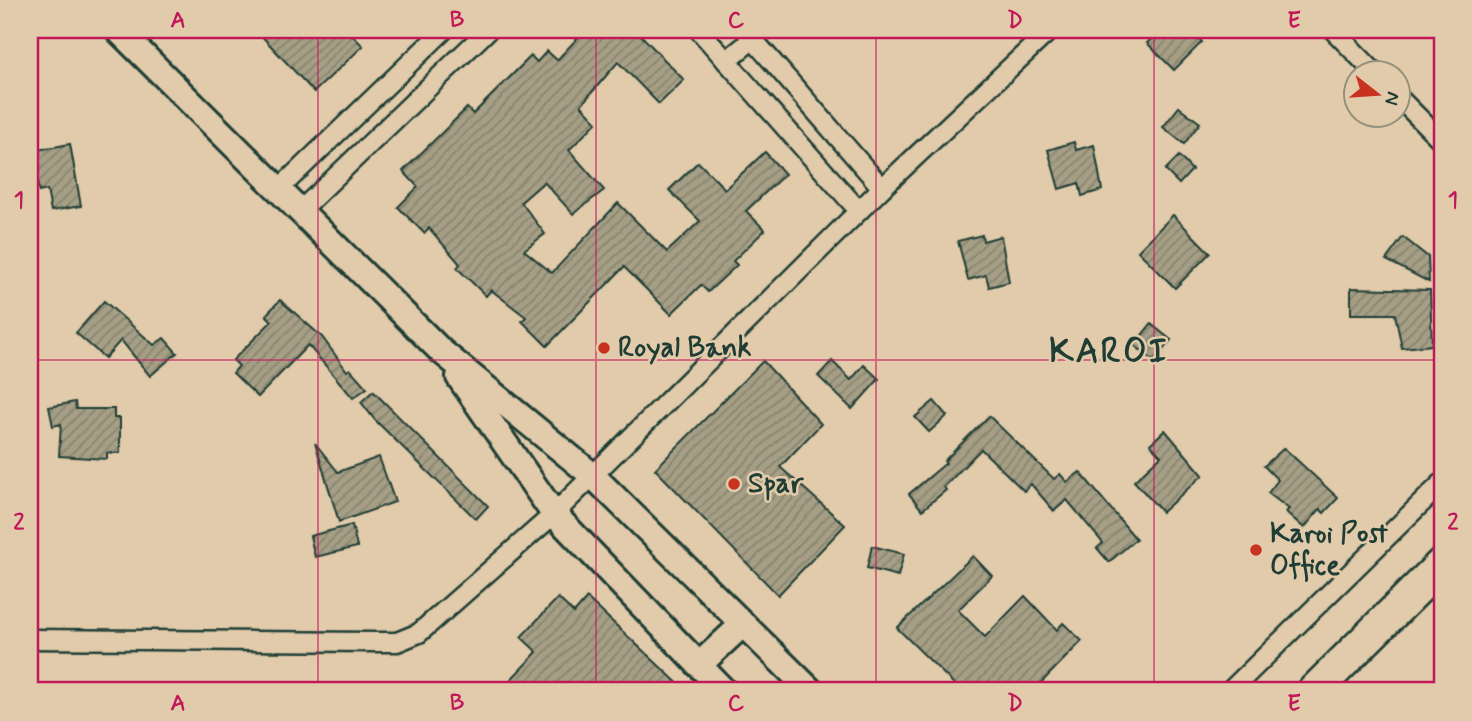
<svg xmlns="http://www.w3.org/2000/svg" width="1472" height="721" viewBox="0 0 1472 721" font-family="Mynerve,sans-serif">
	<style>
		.building { fill: url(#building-hatch); stroke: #1f3d34; stroke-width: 2 }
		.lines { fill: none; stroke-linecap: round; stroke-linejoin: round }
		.street-casing { stroke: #1f3d34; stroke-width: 23 }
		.secondary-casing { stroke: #1f3d34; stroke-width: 30 }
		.highway-casing { stroke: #1f3d34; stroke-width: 37 }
		.street { stroke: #e2cbab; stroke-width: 18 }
		.secondary { stroke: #e2cbab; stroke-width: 24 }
		.highway { stroke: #e2cbab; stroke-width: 32 }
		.grid { fill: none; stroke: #c2185b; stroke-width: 2; stroke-opacity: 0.55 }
		.poi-dot { fill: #c8321e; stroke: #e2cbab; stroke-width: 2.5 }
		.labels { text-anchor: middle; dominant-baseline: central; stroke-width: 5; stroke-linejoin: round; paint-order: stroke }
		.poi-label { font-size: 28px; font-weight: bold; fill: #1f3d34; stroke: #e2cbab; text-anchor: start }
		.district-label { font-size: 35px; font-weight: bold; letter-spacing: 2px; fill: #1f3d34; stroke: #e2cbab }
		.neatline { fill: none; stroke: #c2185b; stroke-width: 2.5 }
		.grid-label { font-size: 23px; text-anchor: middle; font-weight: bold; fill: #c2185b }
	</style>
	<defs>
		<pattern id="building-hatch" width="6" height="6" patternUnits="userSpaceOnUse" patternTransform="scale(1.75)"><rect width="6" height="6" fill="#a69f86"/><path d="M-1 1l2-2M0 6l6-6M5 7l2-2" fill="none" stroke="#87836e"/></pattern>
	</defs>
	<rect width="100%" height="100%" fill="#e2cbab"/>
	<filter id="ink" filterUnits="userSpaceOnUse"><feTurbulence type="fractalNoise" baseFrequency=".0143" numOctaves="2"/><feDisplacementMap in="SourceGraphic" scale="14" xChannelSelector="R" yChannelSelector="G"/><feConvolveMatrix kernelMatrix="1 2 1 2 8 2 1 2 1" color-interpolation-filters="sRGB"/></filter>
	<g filter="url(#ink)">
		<g class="building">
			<polygon points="256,30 347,30 363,46 314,92"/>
			<polygon points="585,30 636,30 684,80 659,104 618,62 581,105 597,122 569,150 604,190 573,214 544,182 521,202 545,234 524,250 552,273 618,203 667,252 700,221 669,190 698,162 725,189 765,152 785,174 746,211 765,230 733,261 737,265 708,292 701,285 671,314 624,267 547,346 522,321 526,317 491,290 486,296 457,268 460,264 429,228 424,233 398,207 418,187 403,171 467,108 473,114 531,56 537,62 547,51 557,60"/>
			<polygon points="1161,30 1191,30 1202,42 1174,70 1147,43"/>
			<polygon points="1179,107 1200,123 1184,144 1163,127"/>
			<polygon points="1074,142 1076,150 1094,145 1102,190 1082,196 1079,183 1059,189 1048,150"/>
			<polygon points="70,144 81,206 51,211 47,190 39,192 32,151"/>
			<polygon points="1179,156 1192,170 1179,184 1165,170"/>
			<polygon points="1173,215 1210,253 1175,288 1138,251"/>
			<polygon points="982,235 983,241 1001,236 1009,282 989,287 986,275 968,280 958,241"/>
			<polygon points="1403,237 1428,257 1429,282 1386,260"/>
			<polygon points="1351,288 1430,290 1432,345 1402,348 1395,314 1351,314"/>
			<polygon points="280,300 322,337 347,371 350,369 367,388 353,398 308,345 258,397 233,373 239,366 233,360 272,321 266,315"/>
			<polygon points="104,301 154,345 164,338 177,353 150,376 121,340 105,358 76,333"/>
			<polygon points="1151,324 1171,340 1154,361 1134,345"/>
			<polygon points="763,361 821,424 780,467 845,525 778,595 655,469"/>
			<polygon points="832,361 851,380 864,365 879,379 852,409 818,376"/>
			<polygon points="373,391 488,506 476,519 375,420 361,402"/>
			<polygon points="934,401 947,416 929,432 915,417"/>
			<polygon points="75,402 76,409 114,409 114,418 120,418 120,453 107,453 107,459 59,456 61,424 53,426 49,407"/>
			<polygon points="989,416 1054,479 1060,474 1067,482 1080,472 1136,539 1109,562 1097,548 1103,543 1067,500 1054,511 1031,484 1024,491 981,449 944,487 946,490 922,510 909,494 946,463 944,461"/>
			<polygon points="1165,430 1203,475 1162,512 1134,481 1161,456 1150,444"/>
			<polygon points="315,443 338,472 379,457 395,502 339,522"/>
			<polygon points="1284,448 1338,498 1324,513 1320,509 1304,528 1286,512 1289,509 1268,493 1278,480 1264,466"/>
			<polygon points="352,525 357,547 315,557 310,536"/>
			<polygon points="872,546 904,554 898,576 867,568"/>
			<polygon points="973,556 992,576 958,610 985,637 1025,596 1057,630 1063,623 1082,641 1033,691 961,691 897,628"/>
			<polygon points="558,598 574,613 587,598 686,691 500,691 537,652 521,637"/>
		</g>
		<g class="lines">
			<defs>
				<g id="street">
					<polyline points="699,30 859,211"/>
					<polyline points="745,30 882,188"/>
					<polyline points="1333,30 1376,74"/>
					<polyline points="726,61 753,39"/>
					<polyline points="1398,97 1442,141"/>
					<polyline points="278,190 444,30"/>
					<polyline points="300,211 488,30"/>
					<polyline points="30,639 373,642 397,642 419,633 554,514 882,188 1050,30"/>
					<polyline points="1230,691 1442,483"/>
				</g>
				<g id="secondary">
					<polyline points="118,30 441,351 592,475 811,691"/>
					<polyline points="459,377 554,514 724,691"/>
					<polyline points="699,665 743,624"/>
				</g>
				<polyline id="highway" points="1314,691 1442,564"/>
			</defs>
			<use href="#street" class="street-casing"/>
			<use href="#secondary" class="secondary-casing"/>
			<use href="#highway" class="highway-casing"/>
			<use href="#street" class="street"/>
			<use href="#secondary" class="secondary"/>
			<use href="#highway" class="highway"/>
		</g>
	</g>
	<path class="grid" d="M318,30V691M596,30V691M876,30V691M1154,30V691M30,360H1442"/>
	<g class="poi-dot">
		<circle cx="604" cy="348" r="7"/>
		<circle cx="734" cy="484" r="7"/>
		<circle cx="1256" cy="550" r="7"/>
	</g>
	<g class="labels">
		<g class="poi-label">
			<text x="618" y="348">Royal Bank</text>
			<text x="748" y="484">Spar</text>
			<text x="1270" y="534">Karoi Post<tspan x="1270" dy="32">Office</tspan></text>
		</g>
		<g class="district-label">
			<text x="1109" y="352">KAROI</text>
		</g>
	</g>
	<rect width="1472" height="721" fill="none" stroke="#e2cbab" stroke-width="77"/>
	<g transform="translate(1377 94) rotate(107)"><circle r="33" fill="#e2cbab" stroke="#94927b" stroke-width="2"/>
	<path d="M0-5L12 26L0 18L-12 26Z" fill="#c8321e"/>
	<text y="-10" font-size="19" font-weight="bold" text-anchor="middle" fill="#1f3d34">N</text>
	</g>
	<rect x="38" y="38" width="1396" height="644" class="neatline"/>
	<g class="grid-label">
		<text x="178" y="27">A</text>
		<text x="457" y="27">B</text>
		<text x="736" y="27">C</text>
		<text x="1015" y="27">D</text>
		<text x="1294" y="27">E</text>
		<text x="19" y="207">1</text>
		<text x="1453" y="207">1</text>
		<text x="19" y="529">2</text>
		<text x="1453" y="529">2</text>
		<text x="178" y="710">A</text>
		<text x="457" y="710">B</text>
		<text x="736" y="710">C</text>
		<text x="1015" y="710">D</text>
		<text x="1294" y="710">E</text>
	</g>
</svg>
